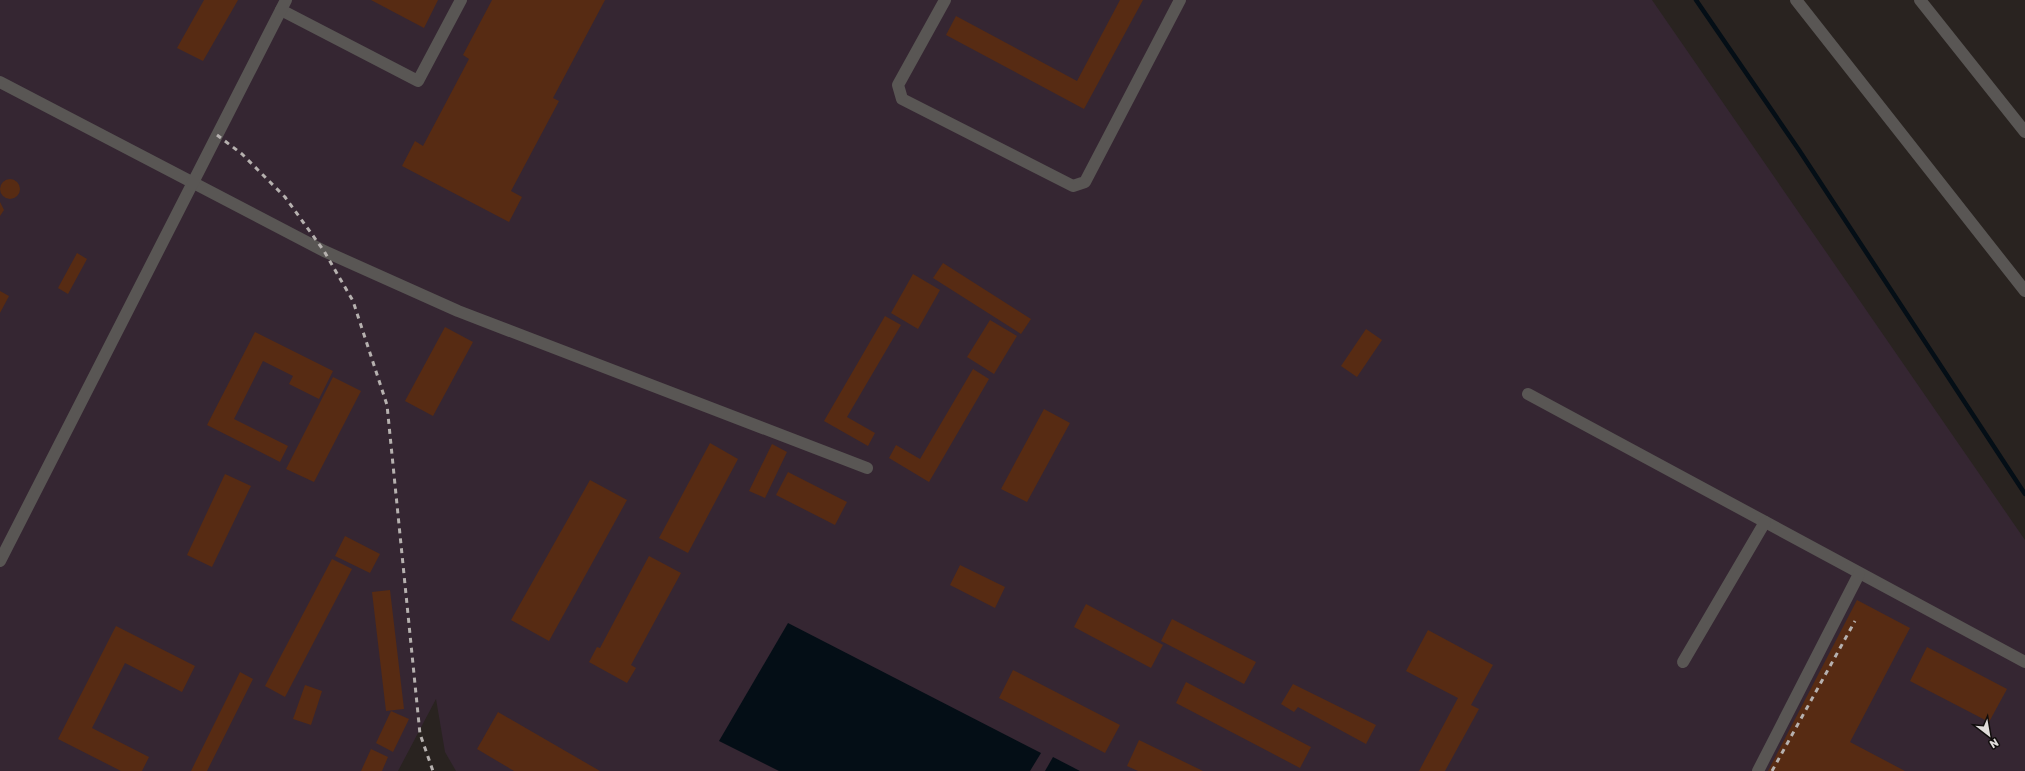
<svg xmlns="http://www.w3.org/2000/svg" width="2025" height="771" viewBox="0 0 2025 771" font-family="Rubik,sans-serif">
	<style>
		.industrial { fill: #352632 }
		.water { fill: #040e16 }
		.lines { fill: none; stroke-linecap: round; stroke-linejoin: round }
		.stream { stroke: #040e16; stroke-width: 4.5 }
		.building { fill: #572b13 }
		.minor { stroke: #595654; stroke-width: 12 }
		.rail { stroke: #b6b1af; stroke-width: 3; stroke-dasharray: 5 5; stroke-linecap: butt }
	</style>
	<rect width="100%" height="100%" fill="#292320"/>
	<polygon class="industrial" points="0,0 1652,0 2025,540 2025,771 456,771 445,752 436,699 398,771 0,771"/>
	<g class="water">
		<polygon points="788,623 1041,753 1030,771 779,771 719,741"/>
		<polygon points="1053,757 1080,771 1045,771"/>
	</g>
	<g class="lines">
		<polyline class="stream" points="1696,0 1799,150 2025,494"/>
	</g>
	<g class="building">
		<polygon points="204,0 238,0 203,61 177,48"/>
		<polygon points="371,0 438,0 424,28"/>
		<polygon points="492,0 605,0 553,98 559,101 511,191 522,197 509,222 402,166 415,141 423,146 469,59 463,55"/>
		<polygon points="1120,0 1143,0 1084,109 946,35 956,16 1077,81"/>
		<circle cx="10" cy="189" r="10"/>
		<polygon points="0,202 4,210 0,216"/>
		<polygon points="77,253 87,259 68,294 58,288"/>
		<polygon points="943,263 1031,319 1021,334 933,278"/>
		<polygon points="913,274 940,290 918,329 891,313"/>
		<polygon points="0,291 9,296 0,313"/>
		<polygon points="885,316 901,325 847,417 875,433 868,446 824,421"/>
		<polygon points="990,320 1017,336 994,374 967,357"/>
		<polygon points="445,327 473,342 433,416 405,401"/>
		<polygon points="1366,329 1382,340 1357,377 1341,366"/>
		<polygon points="255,332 333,371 319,399 289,384 293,376 263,361 234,419 288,446 280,462 207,425"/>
		<polygon points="973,369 989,379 929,482 889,458 896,445 920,459"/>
		<polygon points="333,377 361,391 314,482 286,469"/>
		<polygon points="1044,409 1070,423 1027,502 1001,489"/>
		<polygon points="710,443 738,459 688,553 659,538"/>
		<polygon points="772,444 787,452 765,498 749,491"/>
		<polygon points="788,472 847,502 835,525 776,495"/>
		<polygon points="225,474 251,486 212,567 187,555"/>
		<polygon points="590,480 627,500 549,641 511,620"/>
		<polygon points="345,536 380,554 370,573 335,556"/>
		<polygon points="649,556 681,573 631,665 636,668 627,683 589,662 597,647 600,648"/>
		<polygon points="332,559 352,569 285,697 265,686"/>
		<polygon points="960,565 1005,587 995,608 950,585"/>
		<polygon points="390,590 404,709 386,711 372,592"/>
		<polygon points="1857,600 1910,628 1850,742 1905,771 1768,771"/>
		<polygon points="1086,604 1163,645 1151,668 1074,627"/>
		<polygon points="1172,619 1256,662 1244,684 1161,641"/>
		<polygon points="116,626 195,666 182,692 125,663 92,728 149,757 142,771 121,771 58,739"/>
		<polygon points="1428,630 1493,665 1471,705 1479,709 1445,771 1419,771 1458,698 1406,671"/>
		<polygon points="1927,647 2007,689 1989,722 1910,681"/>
		<polygon points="1013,670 1120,725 1105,753 999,698"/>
		<polygon points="240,672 253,679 207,771 191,771"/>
		<polygon points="1186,682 1311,747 1300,768 1176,703"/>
		<polygon points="1293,684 1376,725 1366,744 1298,707 1294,712 1281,704"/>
		<polygon points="305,685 322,691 311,725 293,719"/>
		<polygon points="391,711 409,719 393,752 376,743"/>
		<polygon points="498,712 600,771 514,771 477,749"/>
		<polygon points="1139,740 1203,771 1138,771 1127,766"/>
		<polygon points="371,749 388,757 382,771 361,771"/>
	</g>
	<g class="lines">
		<g class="minor">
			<polyline points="945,0 898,85 902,99 1073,186 1085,182 1180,0"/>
			<polyline points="1796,0 2025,291"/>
			<polyline points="1920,0 2025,132"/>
			<polyline points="281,10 418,81 461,0"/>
			<polyline points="0,82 324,251 458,311 867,468"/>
			<polyline points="1528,394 2025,662"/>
			<polyline points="0,561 286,0"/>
			<polyline points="1683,662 1765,522"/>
			<polyline points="1758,771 1859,574"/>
		</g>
		<g class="rail">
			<polyline points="217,135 242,154 285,197 324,251 353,301 387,405 420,734 433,771"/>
			<polyline points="1772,771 1855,621"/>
		</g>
	</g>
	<g transform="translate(1989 735) rotate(149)" stroke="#100d0c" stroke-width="3" paint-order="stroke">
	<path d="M0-3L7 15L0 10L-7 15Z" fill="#e0dcda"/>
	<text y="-6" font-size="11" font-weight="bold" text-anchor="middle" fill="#e0dcda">N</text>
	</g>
</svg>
